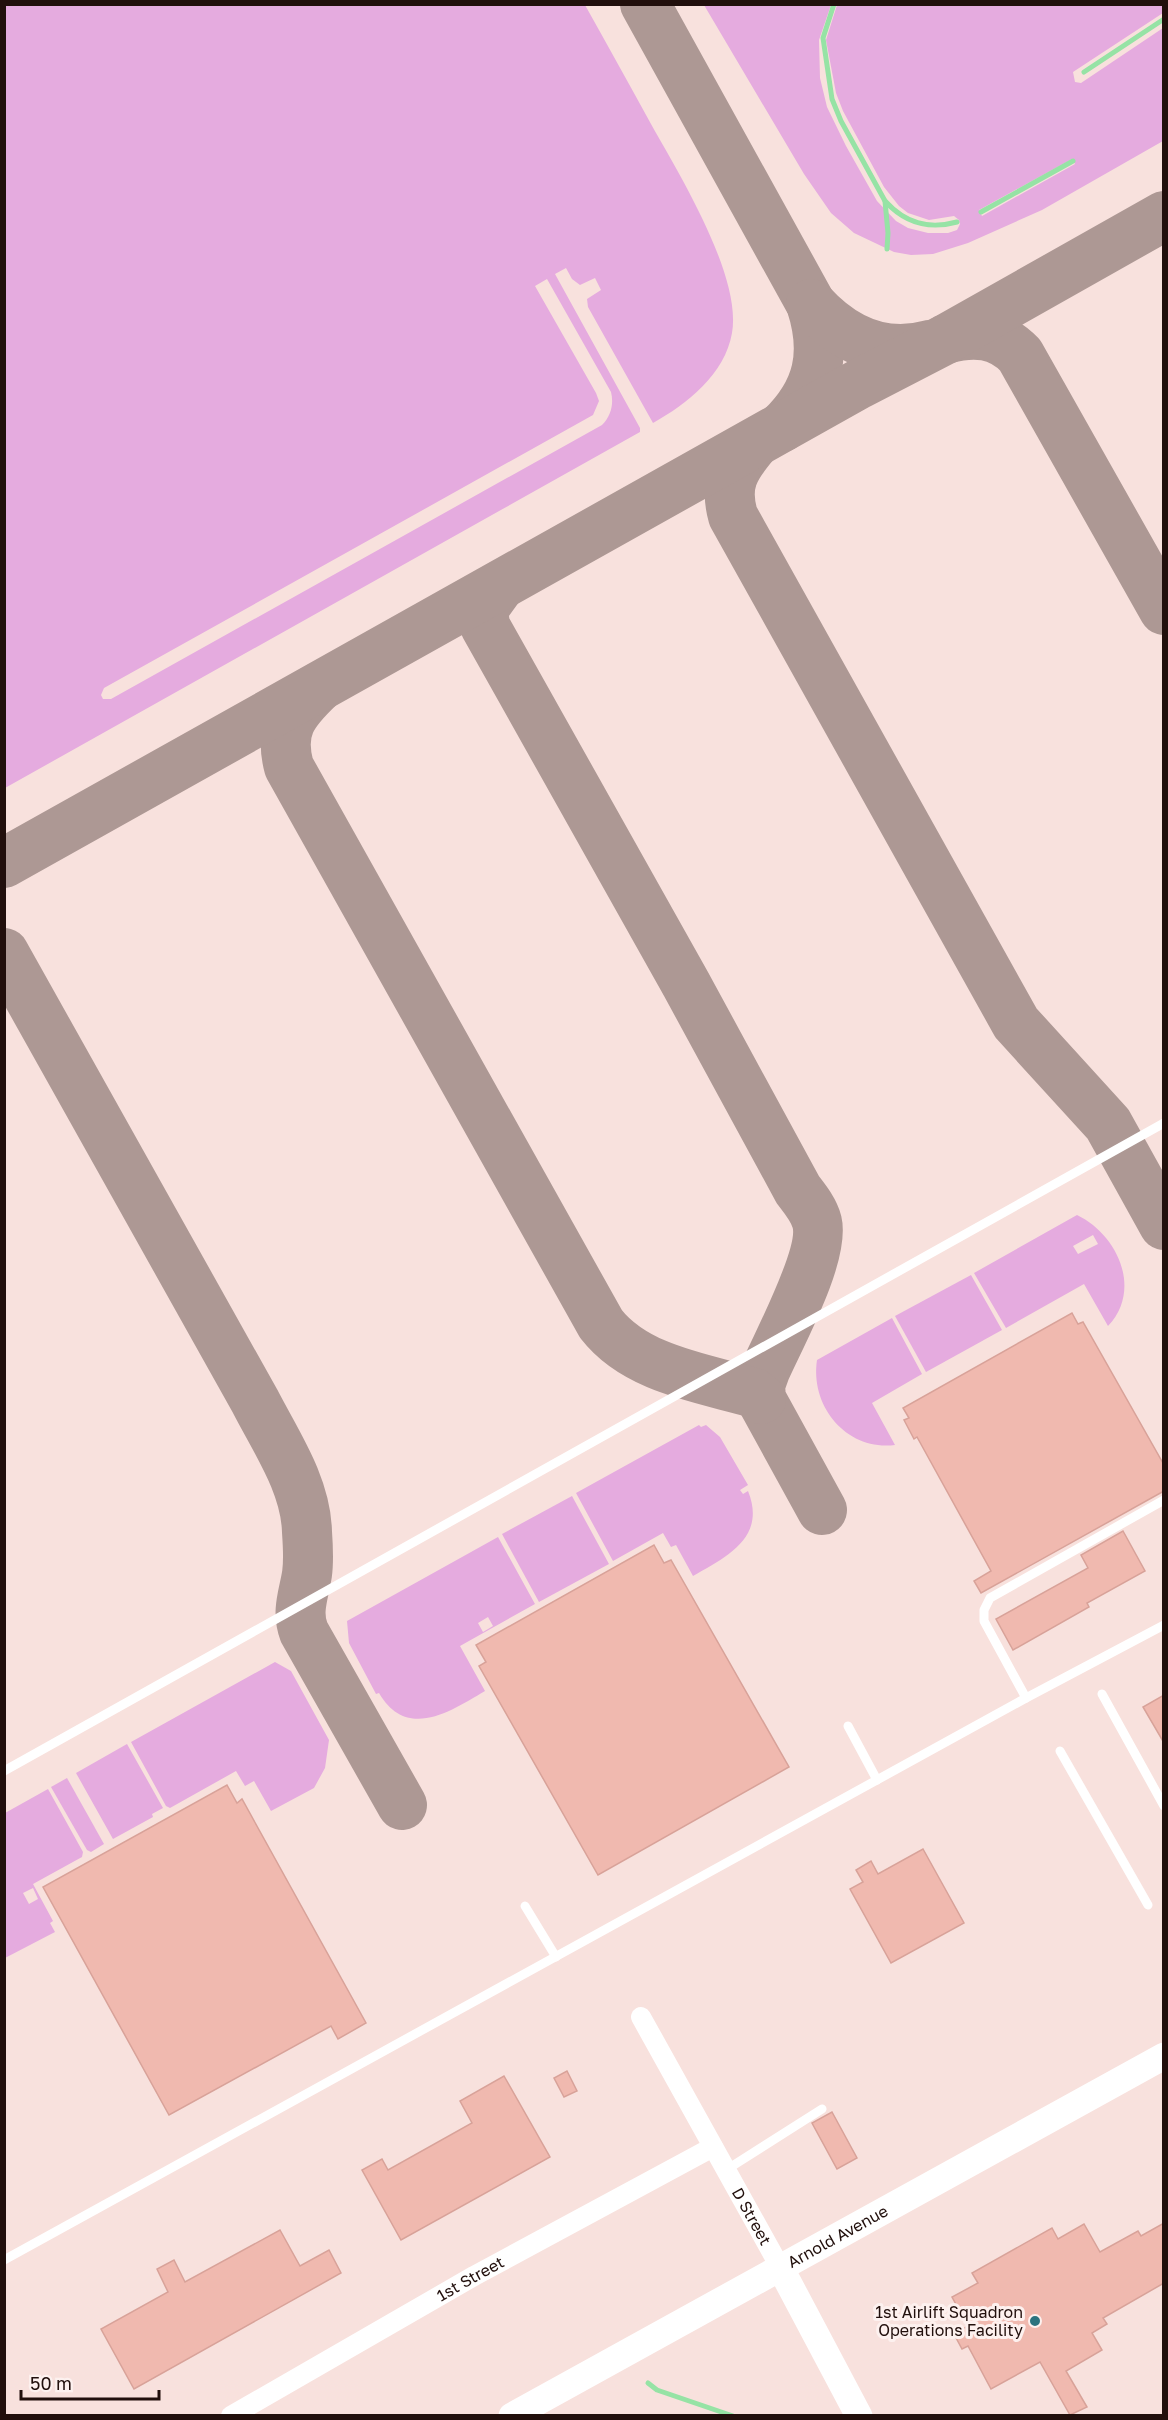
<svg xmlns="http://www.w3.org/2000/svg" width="1168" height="2420" viewBox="0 0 1168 2420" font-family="'Golos Text',sans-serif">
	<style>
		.green { fill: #e5abdf; fill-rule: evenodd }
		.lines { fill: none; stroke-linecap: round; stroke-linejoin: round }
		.stream { stroke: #96e3a5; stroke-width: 5 }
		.taxiway { stroke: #ad9894; stroke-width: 50 }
		.building { fill: #f0b9af; stroke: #d8a299; stroke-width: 1.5 }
		.lane { stroke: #fff; stroke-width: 9 }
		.street { stroke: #fff; stroke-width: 20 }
		.secondary { stroke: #fff; stroke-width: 27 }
		.poi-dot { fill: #2c737f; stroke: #fdf1ef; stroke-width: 2 }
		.labels { text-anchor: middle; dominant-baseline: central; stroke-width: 6; stroke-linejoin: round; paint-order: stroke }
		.street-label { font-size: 16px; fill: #210f0c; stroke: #fdf1ef }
		.poi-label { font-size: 16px; fill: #210f0c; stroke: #fdf1ef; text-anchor: end }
	</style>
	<rect width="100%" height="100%" fill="#f8e1dd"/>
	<g class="green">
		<path d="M5,4L585,5C607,44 629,84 651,124C679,174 742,276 732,333C725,374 687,404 653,423L588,307L587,299L601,290L595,278L580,285L572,279L566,268L555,274L640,428V432L5,788ZM547,279L611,392C614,404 611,416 602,425L111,699H103L101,695L104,688L593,415L599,401L596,393L535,286Z"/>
		<path d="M704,5H831L819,40L820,78L827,107L846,146L877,201L896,221L908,228L928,233H948L957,230L960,224L959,220L954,216L929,220L908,213L899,206L884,187L843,111L836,93L826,40L837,5H1163V13L1073,72L1075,82L1081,83L1163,28V141L1042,210L968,243L933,254L911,255L894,252L854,233L831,213L804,174ZM1072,159L1075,164L982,216L979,210Z"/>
		<path d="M1077,1215C1117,1234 1143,1289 1108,1326L1084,1284L1006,1328L974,1273ZM1093,1235L1098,1244L1078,1254L1073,1246Z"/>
		<polygon points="971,1275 1002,1330 926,1372 895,1316"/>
		<path d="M892,1318L922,1374L872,1403L895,1445C847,1451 810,1407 817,1360Z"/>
		<path d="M699,1425L701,1427L706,1425L720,1437L748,1485L740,1490L743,1494L748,1491C767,1538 726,1557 693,1576L676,1545L671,1547L663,1533L613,1561L576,1493Z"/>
		<polygon points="572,1496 609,1564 539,1602 502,1534"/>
		<path d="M498,1537L535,1604L460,1646L485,1691C451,1711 407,1741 379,1693L376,1694L349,1643L347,1621ZM488,1617L493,1626L483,1632L478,1623Z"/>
		<polygon points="275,1662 291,1671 329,1740 325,1768 314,1788 271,1811 254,1781 245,1786 236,1771 170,1808 166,1806 131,1742"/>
		<polygon points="127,1744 163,1808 152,1814 153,1817 113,1839 76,1773"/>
		<polygon points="67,1778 104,1844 91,1852 87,1850 51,1787"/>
		<path d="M48,1789L83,1852L82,1857L33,1884L53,1921L50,1923L55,1932L5,1958V1813ZM33,1888L38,1899L29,1904L23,1893Z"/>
	</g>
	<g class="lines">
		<g class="stream">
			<polyline points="834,4 823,38 832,99 841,121 885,201 888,233 887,249"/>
			<polyline points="1084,72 1164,19"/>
			<path d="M885,201C905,223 928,230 957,222"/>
			<polyline points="981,212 1073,161"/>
			<polyline points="648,2383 657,2390 733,2416"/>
		</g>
		<g class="taxiway">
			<path d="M645,4L811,304C827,353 819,391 782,427"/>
			<path d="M811,304C842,338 882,358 929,345"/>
			<path d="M946,339C974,331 999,333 1020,355L1164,610"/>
			<path d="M754,444C734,468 724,484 733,516L1016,1023L1108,1124L1164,1225"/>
			<path d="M499,587L483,609L485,626L686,984L798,1190C805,1199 814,1210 817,1222C825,1255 780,1337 765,1371L760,1385L761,1399L822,1510"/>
			<path d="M318,688C292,713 279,730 289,767L601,1324C636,1369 702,1378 754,1393L761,1399"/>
			<polyline points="4,863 859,384 946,339 1164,216"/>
			<path d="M4,953L255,1401C276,1442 306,1485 307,1532C308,1546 309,1560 307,1574C304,1594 296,1611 304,1632L402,1805"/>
		</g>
	</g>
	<g class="building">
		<polygon points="1072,1313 1078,1324 1083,1322 1164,1465 1164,1491 981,1593 974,1581 991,1571 917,1437 914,1439 904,1420 909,1418 903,1408"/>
		<polygon points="1123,1531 1145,1571 1087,1603 1089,1607 1013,1650 996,1619 1088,1568 1081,1555"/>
		<polygon points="654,1545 664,1563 671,1560 789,1767 598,1875 479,1666 486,1662 476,1645"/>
		<polygon points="1164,1695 1164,1743 1143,1707"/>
		<polygon points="227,1785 237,1803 242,1799 366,2023 338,2039 331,2026 169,2115 43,1887"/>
		<polygon points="923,1849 964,1923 891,1963 850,1889 863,1882 856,1870 871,1861 878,1874"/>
		<polygon points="567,2071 577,2091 564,2097 554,2078"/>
		<polygon points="504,2076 550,2157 401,2240 362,2170 382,2159 388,2170 472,2123 460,2101"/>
		<polygon points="832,2112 857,2158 837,2169 812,2123"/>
		<polygon points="1164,2223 1164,2283 1103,2318 1107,2324 1092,2333 1102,2350 1066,2371 1087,2407 1070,2415 1040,2362 991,2389 968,2346 962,2349 954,2334 968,2326 952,2297 978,2283 972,2273 1052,2228 1058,2239 1084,2224 1100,2252 1138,2231 1141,2236"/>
		<polygon points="280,2230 300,2266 329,2250 341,2273 134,2389 101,2329 168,2292 157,2269 174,2260 185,2282"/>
	</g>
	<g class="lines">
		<g class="lane">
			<polyline points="1102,1694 1164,1806"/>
			<polyline points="1026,1698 984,1621 984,1610 990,1598 1164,1500"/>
			<polyline points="848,1726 877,1780"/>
			<polyline points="1060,1751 1148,1905"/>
			<polyline points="4,1771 1164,1123"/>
			<polyline points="525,1906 556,1957"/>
			<polyline points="726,2170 822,2109"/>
			<polyline points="4,2260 1026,1698 1164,1625"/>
		</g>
		<g class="street">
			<path id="s1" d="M641,2017L780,2267"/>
			<path id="s2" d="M231,2416L474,2276L713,2147"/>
		</g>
		<g class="secondary">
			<polyline points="780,2267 859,2416"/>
			<path id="s3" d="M512,2416L1164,2056"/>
		</g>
	</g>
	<circle class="poi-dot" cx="1035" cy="2321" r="6"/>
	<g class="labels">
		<g class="street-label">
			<text stroke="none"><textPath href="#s1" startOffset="228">D Street</textPath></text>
			<text stroke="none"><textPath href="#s3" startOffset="372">Arnold Avenue</textPath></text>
			<text stroke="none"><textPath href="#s2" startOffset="276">1st Street</textPath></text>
		</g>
		<g class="poi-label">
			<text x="1023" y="2312">1st Airlift Squadron<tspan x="1023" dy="18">Operations Facility</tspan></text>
		</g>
	</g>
	<rect width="1168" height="2420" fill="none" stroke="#210f0c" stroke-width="12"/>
	<path d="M21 2390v9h138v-9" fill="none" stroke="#210f0c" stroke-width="3"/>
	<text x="30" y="2390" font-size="18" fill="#210f0c" stroke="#fdf1ef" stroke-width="4.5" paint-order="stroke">50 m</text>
</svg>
